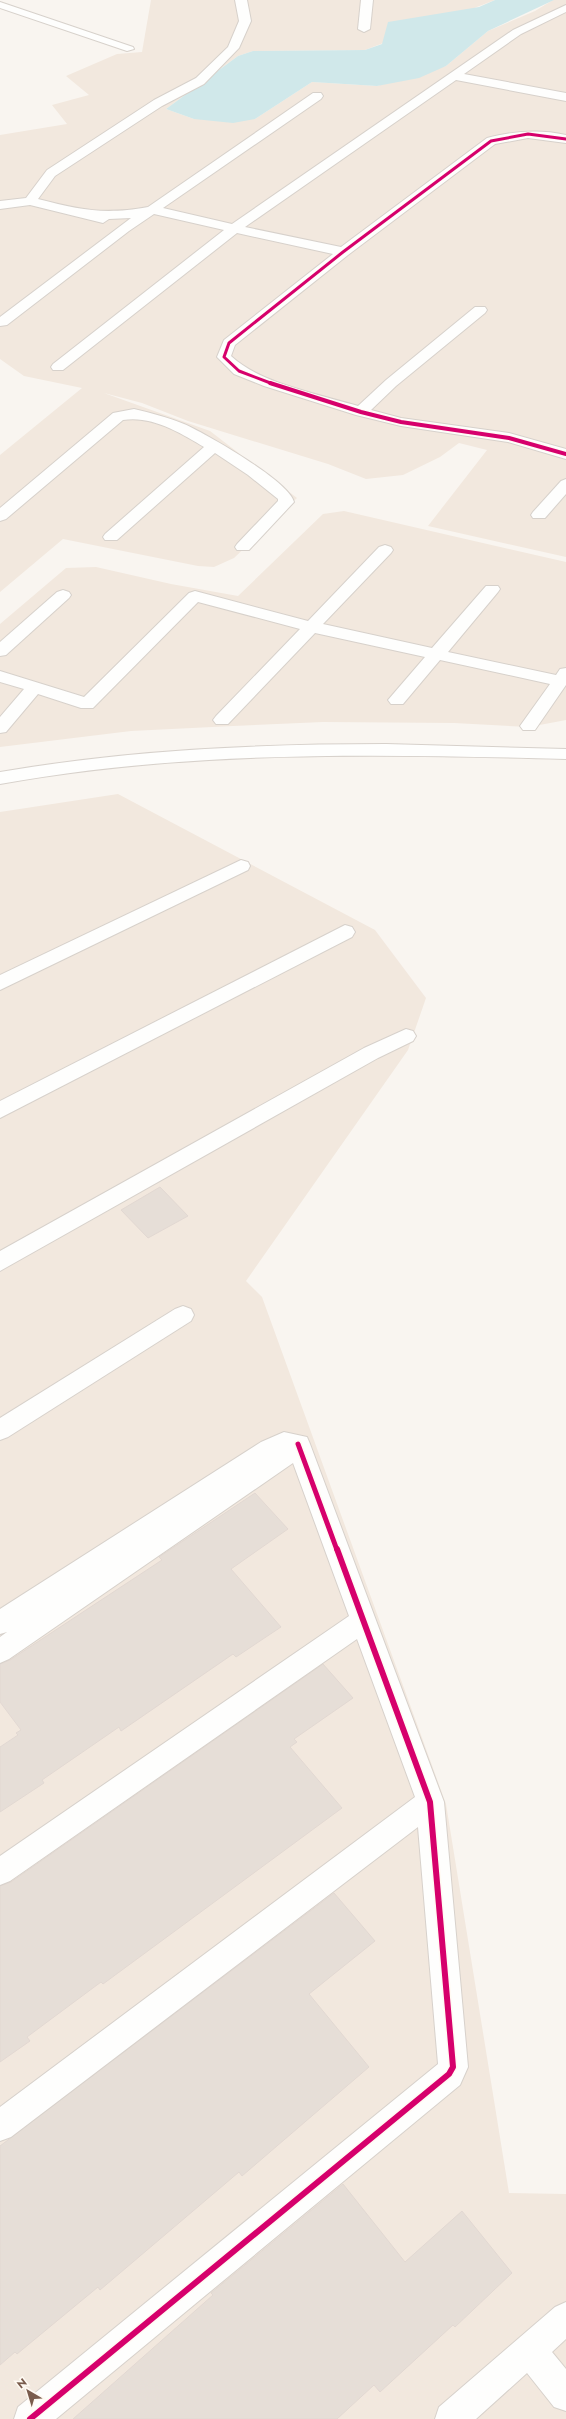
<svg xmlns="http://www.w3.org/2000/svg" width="566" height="2419" viewBox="0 0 566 2419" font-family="Jost,sans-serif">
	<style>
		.residential { fill: #f2e8de }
		.water { fill: #d0e8ea }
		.building { fill: #e6ded7; stroke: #e2d8d2 }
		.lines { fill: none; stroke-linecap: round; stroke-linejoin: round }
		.lane-casing { stroke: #d7d1cb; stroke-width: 2 }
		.street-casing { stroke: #d7d1cb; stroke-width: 2 }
		.lane { fill: #fefefd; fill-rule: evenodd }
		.street { fill: #fefefd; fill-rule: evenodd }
		.cycleway-far3-casing { stroke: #fffaf3; stroke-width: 4.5 }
		.cycleway-far2-casing { stroke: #fffaf3; stroke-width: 6 }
		.cycleway-far1-casing { stroke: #fffaf3; stroke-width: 8 }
		.cycleway-casing { stroke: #fffaf3; stroke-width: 9 }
		.cycleway-far3 { stroke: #d6006c; stroke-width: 3 }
		.cycleway-far2 { stroke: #d6006c; stroke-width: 4 }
		.cycleway-far1 { stroke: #d6006c; stroke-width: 5 }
		.cycleway { stroke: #d6006c; stroke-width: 6 }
	</style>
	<rect width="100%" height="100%" fill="#f9f5f0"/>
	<g class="residential">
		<polygon points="151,0 495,0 365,50 253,51 238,56 166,109 194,119 255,119 312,82 377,86 446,66 488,31 535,11 553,0 566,0 566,557 428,526 487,450 459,443 440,457 403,475 366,479 328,464 188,421 142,403 104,393 210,431 297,498 234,558 214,567 198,566 63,539 0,592 0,455 82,388 24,376 0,359 0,135 67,124 52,105 89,95 66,76 117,54 142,52"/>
		<polygon points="344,511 566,562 566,720 529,727 454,723 323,722 233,726 131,731 0,747 0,624 66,568 96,567 171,584 238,596 323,514"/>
		<polygon points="118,794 375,930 426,998 408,1050 246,1281 262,1297 446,1804 509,2193 566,2194 566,2419 0,2419 0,812"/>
	</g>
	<polygon class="water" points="495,0 554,0 488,31 446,66 419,78 377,86 312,82 255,119 233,123 194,119 166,109 238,56 253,51 365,50 382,44 388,22 479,7"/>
	<g class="building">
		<polygon points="160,1187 188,1216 148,1238 121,1210"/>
		<polygon points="255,1493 288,1529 231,1569 281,1627 236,1657 233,1654 121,1731 119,1727 42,1780 44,1783 0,1812 0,1747 18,1735 16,1733 21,1730 0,1702 0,1664 10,1660 162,1560 159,1557"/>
		<polygon points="323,1664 353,1698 294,1739 297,1742 290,1747 342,1808 103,1984 101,1982 27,2037 30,2041 0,2062 0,1886 11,1882"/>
		<polygon points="334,1893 375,1941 309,1994 369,2067 242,2176 239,2172 100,2290 98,2287 17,2354 15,2352 0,2365 0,2146"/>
		<polygon points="343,2184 405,2262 462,2211 512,2273 455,2327 453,2325 380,2392 374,2385 337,2419 73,2419 213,2295 211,2293"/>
	</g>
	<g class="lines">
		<defs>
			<polygon id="lane" points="0,2 133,47 134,49 127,51 0,8"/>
			<g id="street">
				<path d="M235,0H247L251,21L239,48L204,84L162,106L55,176L38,199C81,210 104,215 148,207L313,93H321L323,96L321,99L163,208L232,224L513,30L566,5V12L521,34L464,74L566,93V101L456,80L245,227L341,247L487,138C514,131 539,129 566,135V143L528,138L495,144L348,255L235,345L231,356C261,384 319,394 358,406L386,380L475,307H485L487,310L485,313L396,386L371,410L401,418L509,433L566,449V459L508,442L401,426L356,415L264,386L234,374L217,357L224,340L333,254L237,233L63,370H53L51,367L53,364L224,230L154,214L129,231L7,325L0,326V317L131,218L109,219L103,223L30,205L0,209V201L26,198L47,170L154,100L196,78L228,47L239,21Z"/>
				<polygon points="361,0 373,0 370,29 364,32 358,29"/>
				<path d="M134,409C151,413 167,417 184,424C205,433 289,481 294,502L249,550H237L235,547L237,544L278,501V499L248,475L215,453L117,540H105L103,537L105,534L204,447C181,433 151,415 123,420L6,519L0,521V508L113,413Z"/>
				<polygon points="566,479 566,494 545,518 533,518 531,515 533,512 561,481"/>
				<polygon points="385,545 391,547 393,550 391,553 323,624 432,648 486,586 498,586 500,589 498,592 448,652 556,675 560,669 566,668 566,685 535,730 523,730 520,726 550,684 440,660 403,704 391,704 388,700 425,657 315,633 228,724 216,724 213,720 216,716 300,629 198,602 93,708 81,708 38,694 6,732 0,733 0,717 24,689 0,682 0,671 84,697 189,593 195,591 308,621 379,547"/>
				<polygon points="63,590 69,592 71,595 69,598 6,655 0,656 0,642 57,592"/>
				<path d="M386,744L566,749V759C376,754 188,750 0,784V772C128,750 256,744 386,744Z"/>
				<polygon points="241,860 248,862 250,866 248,870 0,990 0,975"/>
				<polygon points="345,925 352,927 355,932 352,937 0,1118 0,1101"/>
				<polygon points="406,1029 413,1031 416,1036 413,1041 378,1058 0,1271 0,1251 364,1048"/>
				<polygon points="183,1306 191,1309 194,1315 191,1321 8,1437 0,1440 0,1418 175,1309"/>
				<polygon points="284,1432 307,1437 310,1444 444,1802 468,2067 460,2085 56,2419 14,2419 18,2407 438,2064 418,1827 11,2137 0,2141 0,2107 415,1797 357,1639 10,1881 0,1885 0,1856 349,1616 293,1463 9,1659 0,1663 0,1637 7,1632 0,1634 0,1609 261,1442"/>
				<polygon points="566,2302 566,2339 552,2352 566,2369 566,2411 554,2407 527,2373 476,2419 435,2419 439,2407 555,2307"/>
			</g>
		</defs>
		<use href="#lane" class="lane-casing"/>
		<use href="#street" class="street-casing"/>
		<use href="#lane" class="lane"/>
		<use href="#street" class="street"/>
		<defs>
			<polyline id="cycleway-far3" points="273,384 239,371 224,357 229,343 343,252 491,141 528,134 566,139"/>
			<polyline id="cycleway-far2" points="270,383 361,412 401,422 509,438 566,454"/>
			<polyline id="cycleway-far1" points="298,1444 337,1550"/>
			<polyline id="cycleway" points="30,2419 449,2074 453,2067 430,1802 337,1549"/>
		</defs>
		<use href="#cycleway-far3" class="cycleway-far3-casing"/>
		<use href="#cycleway-far2" class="cycleway-far2-casing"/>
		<use href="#cycleway-far1" class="cycleway-far1-casing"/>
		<use href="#cycleway" class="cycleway-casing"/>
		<use href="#cycleway-far3" class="cycleway-far3"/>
		<use href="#cycleway-far2" class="cycleway-far2"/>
		<use href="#cycleway-far1" class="cycleway-far1"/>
		<use href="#cycleway" class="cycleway"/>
	</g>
	<g transform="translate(28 2391) rotate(322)" stroke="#fffaf3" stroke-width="3" paint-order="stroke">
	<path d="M0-3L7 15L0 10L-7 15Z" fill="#7a5c4d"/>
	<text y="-6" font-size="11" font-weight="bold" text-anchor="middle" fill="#7a5c4d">N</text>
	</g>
</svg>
